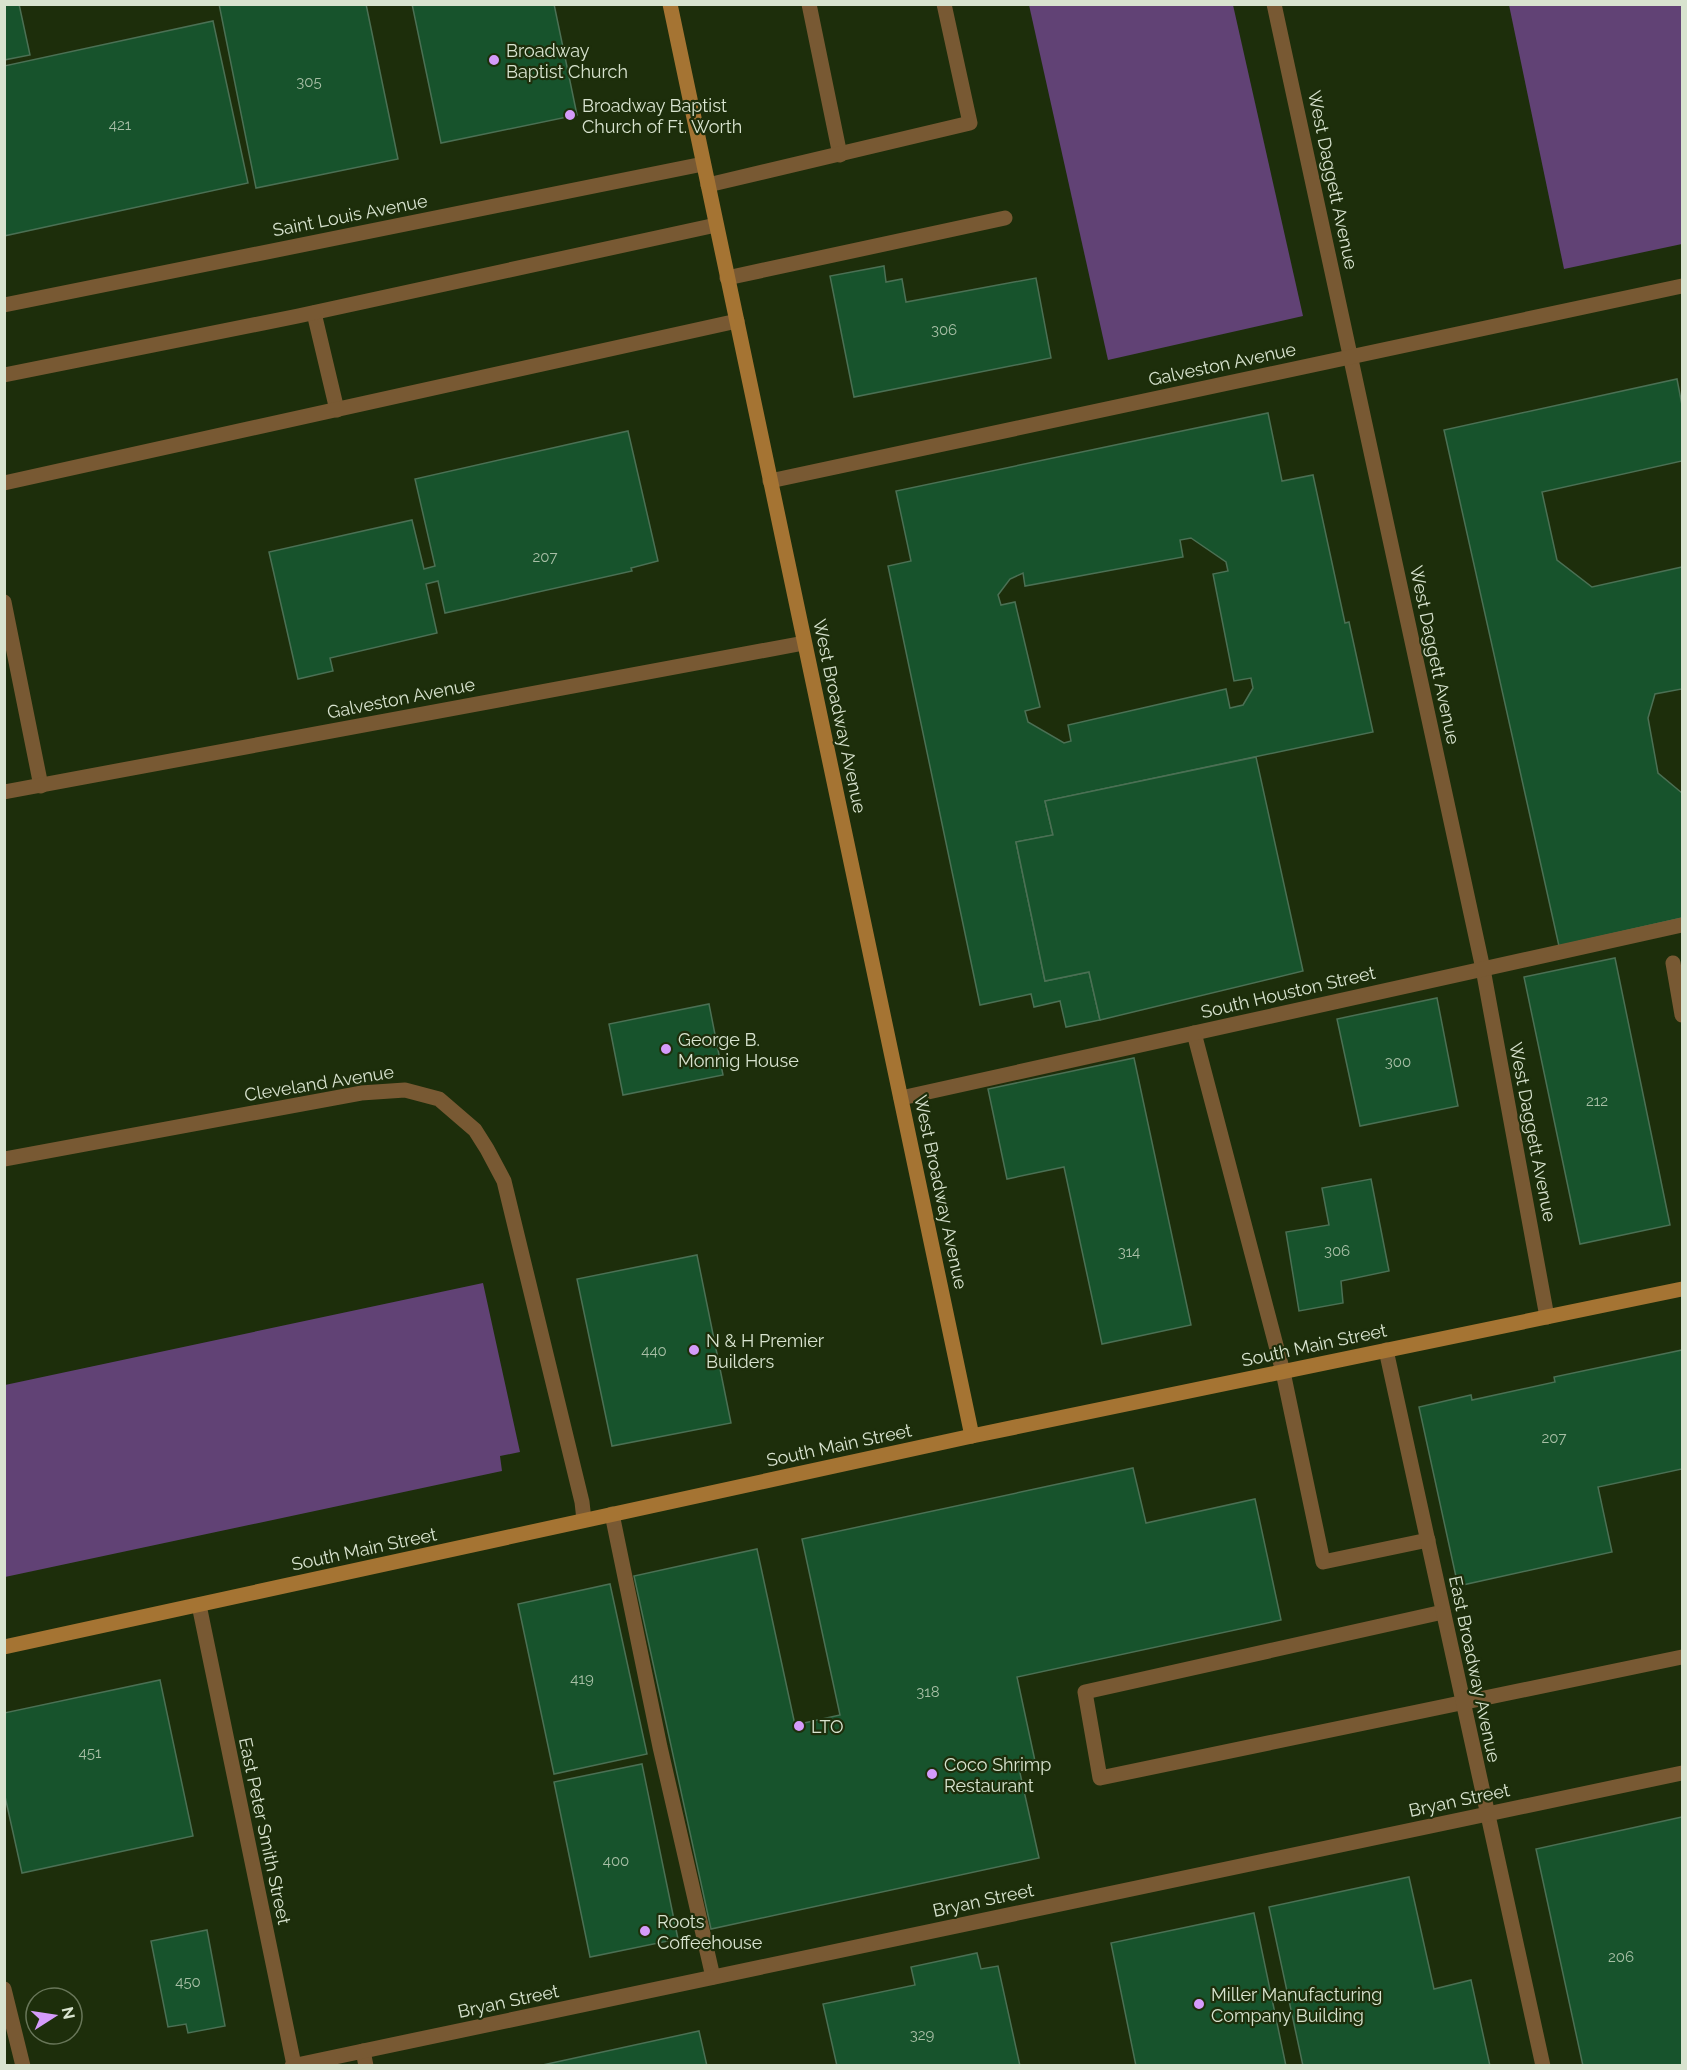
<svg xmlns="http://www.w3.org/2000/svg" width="1687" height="2070" viewBox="0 0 1687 2070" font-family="Raleway,sans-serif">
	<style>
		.green { fill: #614275 }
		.building { fill: #17532c; stroke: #4b7054; stroke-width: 1.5; fill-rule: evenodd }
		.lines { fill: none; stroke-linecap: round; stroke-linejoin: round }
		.lane { stroke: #785933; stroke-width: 15 }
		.street { stroke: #785933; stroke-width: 15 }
		.secondary { stroke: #a57433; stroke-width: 15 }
		.poi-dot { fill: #d59bfb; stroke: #1d2e0b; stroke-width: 2 }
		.labels { text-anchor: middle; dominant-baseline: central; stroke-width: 4.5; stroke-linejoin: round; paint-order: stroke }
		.number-label { font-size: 15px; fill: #a8bfa6 }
		.poi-label { font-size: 18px; fill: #d8e3cf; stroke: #1d2e0b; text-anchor: start }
		.street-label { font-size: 18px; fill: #d8e3cf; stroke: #1d2e0b }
	</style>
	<rect width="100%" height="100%" fill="#1d2e0b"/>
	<g class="green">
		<polygon points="1029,5 1233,5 1303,316 1108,360"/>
		<polygon points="1509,5 1682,5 1682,244 1564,269"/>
		<polygon points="483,1283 520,1452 500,1456 502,1471 5,1577 5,1385"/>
	</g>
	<g class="building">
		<polygon points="4,4 19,4 30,55 4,60"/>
		<polygon points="219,4 366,4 398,159 256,188"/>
		<polygon points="412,4 554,4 577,115 441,143"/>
		<polygon points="213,21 248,183 4,236 4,66"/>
		<polygon points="884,266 886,282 902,279 906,302 1036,278 1051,358 854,397 830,276"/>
		<polygon points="1677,379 1682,405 1682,461 1542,492 1557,560 1592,587 1682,567 1682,689 1655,694 1648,718 1658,773 1682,793 1682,918 1559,946 1444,430"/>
		<path d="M1268,413L1282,481L1313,475L1345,623L1349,622L1373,732L1045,801L1053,835L1016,842L1045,981L1089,972L1100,1020L1066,1027L1060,1001L1034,1007L1031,994L980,1005L888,566L911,561L896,491ZM1191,538L1226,562L1228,571L1213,574L1234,681L1251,678L1253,688L1243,705L1230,708L1226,689L1068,725L1071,741L1064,743L1028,722L1025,711L1040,707L1015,602L1001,605L998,595L1010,579L1023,573L1025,586L1183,557L1180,540Z"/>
		<polygon points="628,431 658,561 631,568 632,571 445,613 438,581 426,584 437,633 330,658 333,671 298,679 269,552 412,520 424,569 435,566 415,479"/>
		<polygon points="1256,757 1303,971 1100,1020 1089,972 1045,981 1016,842 1053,835 1045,801"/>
		<polygon points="1615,958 1670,1225 1580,1244 1524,977"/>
		<polygon points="1437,998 1458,1106 1360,1126 1337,1019"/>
		<polygon points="709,1004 723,1075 623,1095 609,1024"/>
		<polygon points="1134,1058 1191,1325 1102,1344 1064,1167 1007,1179 988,1089"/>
		<polygon points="1371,1179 1389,1271 1341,1281 1343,1303 1299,1311 1286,1232 1329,1225 1322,1188"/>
		<polygon points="697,1255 731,1423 612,1446 577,1279"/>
		<polygon points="1682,1350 1682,1469 1598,1487 1612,1552 1458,1586 1419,1407 1471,1395 1472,1400 1555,1382 1554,1377"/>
		<polygon points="1133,1468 1146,1523 1255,1499 1281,1620 1017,1677 1035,1761 1018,1764 1039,1858 711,1929 634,1576 757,1549 795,1725 840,1715 802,1539"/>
		<polygon points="610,1584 647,1754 554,1774 518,1604"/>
		<polygon points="160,1680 193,1836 22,1873 4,1792 4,1713"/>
		<polygon points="642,1764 678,1939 590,1957 554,1782"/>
		<polygon points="1682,1817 1682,2066 1583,2066 1536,1849"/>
		<polygon points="1409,1877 1434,1989 1471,1980 1490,2066 1303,2066 1269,1907"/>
		<polygon points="1254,1913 1286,2066 1136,2066 1111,1943"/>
		<polygon points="207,1930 225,2026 188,2033 186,2024 168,2027 151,1941"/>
		<polygon points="977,1953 981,1969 998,1966 1020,2066 837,2066 823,2004 915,1985 911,1967"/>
		<polygon points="699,2031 707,2066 538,2066"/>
	</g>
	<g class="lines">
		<g class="lane">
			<polyline points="809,4 840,155"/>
			<polyline points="708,185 970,123 944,4"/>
			<polyline points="727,278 1005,218"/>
			<polyline points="314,313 337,410"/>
			<polyline points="4,375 298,316 716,225"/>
			<polyline points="4,483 737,321"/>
			<polyline points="1673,963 1682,1015"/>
			<polyline points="1194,1033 1283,1372 1323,1562 1428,1540"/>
			<polyline points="612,1514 660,1747 713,1977"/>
			<polyline points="1443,1612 1085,1692 1100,1778 1682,1657"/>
			<polyline points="4,1989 23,2066"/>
			<polyline points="363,2051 366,2066"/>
		</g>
		<g class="street">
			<polyline points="1274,4 1483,969 1547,1317"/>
			<polyline points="4,305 703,164"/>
			<polyline points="770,481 1682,286"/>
			<polyline points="4,602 41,786"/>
			<polyline points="4,792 804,643"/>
			<polyline points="901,1098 1682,925"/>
			<polyline points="4,1159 361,1093 405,1090 439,1099 475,1130 487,1149 504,1181 582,1502 584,1520"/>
			<polyline points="1386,1350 1543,2066"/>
			<polyline points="199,1605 294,2065"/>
			<polyline points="292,2066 1682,1773"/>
		</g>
		<g class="secondary">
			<polyline points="670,4 972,1436"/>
			<polyline points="4,1647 972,1436 1682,1289"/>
		</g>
	</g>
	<g class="poi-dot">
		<circle cx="494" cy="60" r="6"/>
		<circle cx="570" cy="115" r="6"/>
		<circle cx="666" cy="1049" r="6"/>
		<circle cx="694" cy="1350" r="6"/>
		<circle cx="799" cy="1726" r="6"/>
		<circle cx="932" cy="1774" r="6"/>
		<circle cx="645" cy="1931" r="6"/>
		<circle cx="1199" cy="2004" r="6"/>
	</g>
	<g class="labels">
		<g class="number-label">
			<text x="309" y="82">305</text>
			<text x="120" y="125">421</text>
			<text x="944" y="330">306</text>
			<text x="545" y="557">207</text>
			<text x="1398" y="1062">300</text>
			<text x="1597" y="1101">212</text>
			<text x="1337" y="1251">306</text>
			<text x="1129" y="1252">314</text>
			<text x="654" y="1351">440</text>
			<text x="1554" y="1438">207</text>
			<text x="582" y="1679">419</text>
			<text x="928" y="1692">318</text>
			<text x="90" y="1753">451</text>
			<text x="616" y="1861">400</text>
			<text x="1621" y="1957">206</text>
			<text x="188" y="1982">450</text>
			<text x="922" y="2035">329</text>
		</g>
		<g class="poi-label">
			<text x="506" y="50">Broadway<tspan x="506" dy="21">Baptist Church</tspan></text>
			<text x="582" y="105">Broadway Baptist<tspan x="582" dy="21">Church of Ft. Worth</tspan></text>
			<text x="678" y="1039">George B.<tspan x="678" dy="21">Monnig House</tspan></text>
			<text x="706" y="1340">N &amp; H Premier<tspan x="706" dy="21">Builders</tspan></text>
			<text x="811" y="1726">LTO</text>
			<text x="944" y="1764">Coco Shrimp<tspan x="944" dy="21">Restaurant</tspan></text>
			<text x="657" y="1921">Roots<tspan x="657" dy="21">Coffeehouse</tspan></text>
			<text x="1211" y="1994">Miller Manufacturing<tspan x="1211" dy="21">Company Building</tspan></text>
		</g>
		<g class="street-label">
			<text transform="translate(1333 180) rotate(78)">West Daggett Avenue</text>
			<text transform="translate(350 215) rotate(-11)">Saint Louis Avenue</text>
			<text transform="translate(1222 364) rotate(-12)">Galveston Avenue</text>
			<text transform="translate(1435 655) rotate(78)">West Daggett Avenue</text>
			<text transform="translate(401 698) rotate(-11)">Galveston Avenue</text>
			<text transform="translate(840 716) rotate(78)">West Broadway Avenue</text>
			<text transform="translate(1288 992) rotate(-13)">South Houston Street</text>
			<text transform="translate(319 1083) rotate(-9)">Cleveland Avenue</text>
			<text transform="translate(1533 1132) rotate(79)">West Daggett Avenue</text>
			<text transform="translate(941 1192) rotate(78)">West Broadway Avenue</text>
			<text transform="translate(1314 1345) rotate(-12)">South Main Street</text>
			<text transform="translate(839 1445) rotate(-12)">South Main Street</text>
			<text transform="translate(364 1549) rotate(-12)">South Main Street</text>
			<text transform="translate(1475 1669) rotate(78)">East Broadway Avenue</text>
			<text transform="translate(1459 1800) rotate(-12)">Bryan Street</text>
			<text transform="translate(265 1831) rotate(78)">East Peter Smith Street</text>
			<text transform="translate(983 1900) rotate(-12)">Bryan Street</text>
			<text transform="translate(508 2001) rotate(-12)">Bryan Street</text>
		</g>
	</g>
	<rect width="1687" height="2070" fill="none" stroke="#d8e3cf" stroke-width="12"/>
	<g transform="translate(54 2016) rotate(78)"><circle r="28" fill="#1d2e0b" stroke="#687659" stroke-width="1.5"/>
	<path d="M0-4.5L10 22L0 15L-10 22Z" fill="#d59bfb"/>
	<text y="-9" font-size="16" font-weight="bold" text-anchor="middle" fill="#d8e3cf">N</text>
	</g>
</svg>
